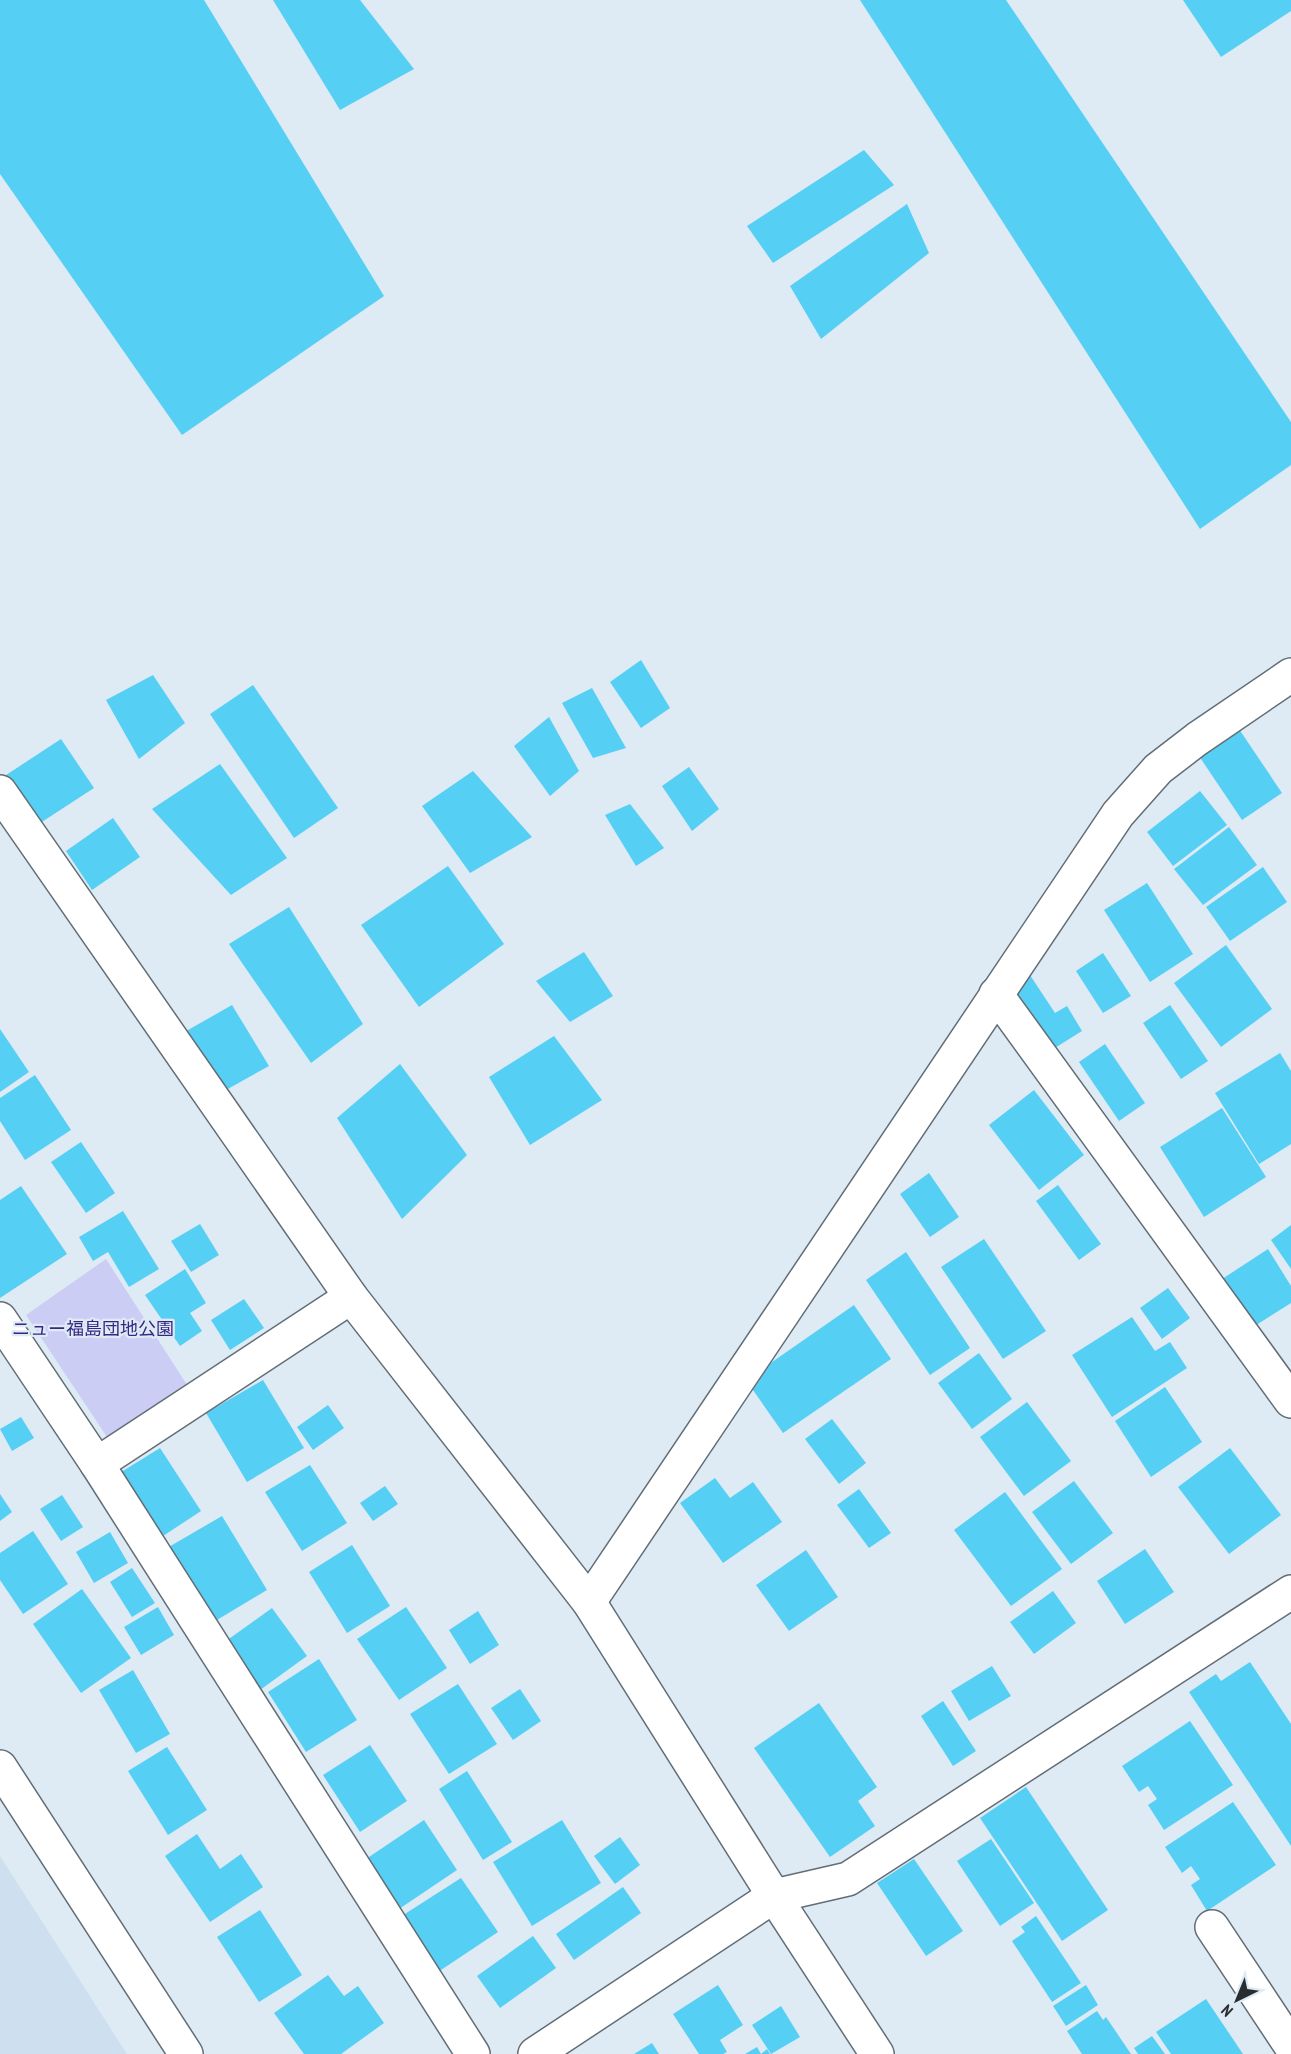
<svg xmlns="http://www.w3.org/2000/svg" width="1291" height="2054" viewBox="0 0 1291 2054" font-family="'PT Sans Narrow','Noto Sans JP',sans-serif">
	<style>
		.built { fill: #cee0f0 }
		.green { fill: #cbcdf4 }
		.building { fill: #55cff4 }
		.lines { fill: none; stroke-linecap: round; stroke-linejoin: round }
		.minor-casing { stroke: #626d75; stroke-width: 36 }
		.tertiary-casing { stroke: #626d75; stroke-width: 36 }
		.minor { stroke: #fff; stroke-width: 33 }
		.tertiary { stroke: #fff; stroke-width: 33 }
		.labels { text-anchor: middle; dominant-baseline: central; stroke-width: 4.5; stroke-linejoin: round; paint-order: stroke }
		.park-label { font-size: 18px; fill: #362785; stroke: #deebf5 }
	</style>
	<rect width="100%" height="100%" fill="#deebf5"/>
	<polygon class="built" points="0,1856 127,2054 0,2054"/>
	<polygon class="green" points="106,1259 191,1391 113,1446 26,1315"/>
	<g class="building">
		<polygon points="0,0 204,0 384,296 182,435 0,174"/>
		<polygon points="273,0 360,0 414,69 340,110"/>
		<polygon points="860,0 1006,0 1291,422 1291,465 1200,529"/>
		<polygon points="1183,0 1291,0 1291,11 1221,57"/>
		<polygon points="864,150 894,185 773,263 747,226"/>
		<polygon points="907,204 929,253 821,339 790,286"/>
		<polygon points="641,660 670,708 641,728 610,682"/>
		<polygon points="153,675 185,723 139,759 106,700"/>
		<polygon points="253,685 338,808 294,838 210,714"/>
		<polygon points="592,688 626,748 593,758 562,703"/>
		<polygon points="549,717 579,771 550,796 514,746"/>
		<polygon points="1239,729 1282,793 1242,820 1199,756"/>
		<polygon points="61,739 94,788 31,829 0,779"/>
		<polygon points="220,764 287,858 231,895 152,809"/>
		<polygon points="689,767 719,809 692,831 662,786"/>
		<polygon points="473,771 532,837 470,873 422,806"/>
		<polygon points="1200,791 1227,825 1173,866 1147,832"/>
		<polygon points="630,804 664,848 636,866 605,815"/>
		<polygon points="113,818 140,857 92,890 66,851"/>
		<polygon points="1229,827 1257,865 1203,905 1174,869"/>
		<polygon points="448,866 504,944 419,1007 361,925"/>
		<polygon points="1263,867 1287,902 1230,941 1206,907"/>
		<polygon points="1147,883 1193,954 1150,982 1104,910"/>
		<polygon points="289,907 363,1024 311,1063 229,944"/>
		<polygon points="1226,945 1272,1009 1221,1047 1174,983"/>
		<polygon points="584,952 613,996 570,1022 536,981"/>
		<polygon points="1103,953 1131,996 1103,1013 1076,971"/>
		<polygon points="1028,972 1055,1013 1067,1006 1082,1031 1042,1056 1009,983"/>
		<polygon points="232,1005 269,1066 217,1095 181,1034"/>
		<polygon points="1170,1005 1208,1061 1181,1079 1143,1023"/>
		<polygon points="0,1029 29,1072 0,1092"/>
		<polygon points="554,1036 602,1100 530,1145 489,1077"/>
		<polygon points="1105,1044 1145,1103 1119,1121 1079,1062"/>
		<polygon points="1280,1053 1291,1071 1291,1144 1259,1164 1215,1093"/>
		<polygon points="400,1064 467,1155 402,1219 337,1118"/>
		<polygon points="35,1075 71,1130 25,1160 0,1121 0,1098"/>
		<polygon points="1034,1090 1084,1155 1039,1190 989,1125"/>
		<polygon points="1222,1108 1266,1177 1204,1217 1160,1147"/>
		<polygon points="81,1142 115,1193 86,1213 51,1162"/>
		<polygon points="929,1173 959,1217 930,1237 900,1194"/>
		<polygon points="1058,1185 1101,1244 1079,1260 1036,1201"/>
		<polygon points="21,1186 67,1254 0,1298 0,1200"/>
		<polygon points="123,1211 159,1269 129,1287 108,1252 93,1261 79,1237"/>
		<polygon points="200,1224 219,1255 191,1272 171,1241"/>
		<polygon points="1291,1225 1291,1269 1271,1240"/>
		<polygon points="984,1239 1046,1331 1003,1359 941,1267"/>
		<polygon points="1268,1249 1291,1286 1291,1303 1250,1329 1219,1281"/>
		<polygon points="906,1252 970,1348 930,1375 866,1280"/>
		<polygon points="185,1269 206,1303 190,1313 202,1331 180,1346 145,1295"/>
		<polygon points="1168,1288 1190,1318 1162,1339 1140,1308"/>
		<polygon points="244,1299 264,1328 230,1350 211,1320"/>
		<polygon points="854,1305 891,1359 783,1433 746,1380"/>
		<polygon points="1132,1317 1155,1351 1170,1342 1187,1368 1112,1417 1072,1355"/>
		<polygon points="979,1353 1012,1399 972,1429 938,1383"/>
		<polygon points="263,1380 304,1448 247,1482 206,1413"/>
		<polygon points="1165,1387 1202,1442 1151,1477 1115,1421"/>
		<polygon points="1027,1402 1071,1461 1024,1496 980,1437"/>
		<polygon points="328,1405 344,1428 313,1450 297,1427"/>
		<polygon points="21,1417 34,1438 12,1451 0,1429"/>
		<polygon points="832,1419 866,1463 839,1484 805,1439"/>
		<polygon points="160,1448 201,1511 160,1538 118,1474"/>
		<polygon points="1230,1448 1281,1515 1229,1554 1178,1487"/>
		<polygon points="310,1465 347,1523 302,1551 265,1492"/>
		<polygon points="715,1478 730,1498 753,1482 782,1522 723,1563 680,1503"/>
		<polygon points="1074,1481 1113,1533 1071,1564 1032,1512"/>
		<polygon points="385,1486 398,1504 373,1521 360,1503"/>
		<polygon points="859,1489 891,1533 869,1548 837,1505"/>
		<polygon points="1005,1492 1062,1569 1011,1606 954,1530"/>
		<polygon points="0,1494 12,1512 0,1521"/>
		<polygon points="62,1495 83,1527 61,1541 40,1509"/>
		<polygon points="222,1516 267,1590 212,1623 167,1548"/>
		<polygon points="33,1531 68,1584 23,1614 0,1580 0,1553"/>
		<polygon points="110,1532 128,1563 94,1583 76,1552"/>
		<polygon points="352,1545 390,1606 347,1633 309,1572"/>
		<polygon points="1145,1549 1174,1592 1125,1624 1097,1581"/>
		<polygon points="806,1550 838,1597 789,1631 756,1585"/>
		<polygon points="132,1568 155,1603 132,1617 110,1582"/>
		<polygon points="82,1589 131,1658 81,1693 33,1624"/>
		<polygon points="1053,1591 1076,1623 1034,1654 1010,1622"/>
		<polygon points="158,1607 174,1635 141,1655 124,1627"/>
		<polygon points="406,1607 447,1668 399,1700 357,1639"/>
		<polygon points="272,1608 307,1656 260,1690 226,1641"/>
		<polygon points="478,1611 499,1645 470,1664 449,1630"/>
		<polygon points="319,1659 357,1720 306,1752 268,1692"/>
		<polygon points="1250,1662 1291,1724 1291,1846 1189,1692 1216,1674 1221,1681"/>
		<polygon points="992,1666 1011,1696 969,1721 951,1691"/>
		<polygon points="133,1670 170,1734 136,1753 99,1690"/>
		<polygon points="458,1684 497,1744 449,1774 410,1714"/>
		<polygon points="520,1689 541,1721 513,1740 491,1708"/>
		<polygon points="943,1701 976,1751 953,1766 921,1716"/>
		<polygon points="819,1703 877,1787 858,1801 875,1826 830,1857 754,1748"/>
		<polygon points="1190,1721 1233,1785 1164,1830 1148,1805 1157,1799 1148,1786 1139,1792 1122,1766"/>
		<polygon points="370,1745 407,1801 360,1832 323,1775"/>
		<polygon points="167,1747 207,1810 168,1835 128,1771"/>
		<polygon points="467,1771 512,1842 483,1860 439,1789"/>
		<polygon points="1026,1787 1108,1910 1062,1941 980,1818"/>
		<polygon points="1233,1802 1276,1865 1207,1911 1191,1885 1200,1879 1191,1866 1182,1873 1165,1847"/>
		<polygon points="424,1820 457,1870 399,1909 366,1859"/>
		<polygon points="562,1820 601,1883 532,1926 493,1862"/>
		<polygon points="197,1834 220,1869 241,1854 263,1887 210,1922 165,1856"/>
		<polygon points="620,1837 640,1865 615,1884 594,1856"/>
		<polygon points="991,1839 1034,1903 1000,1926 957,1861"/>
		<polygon points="914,1859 963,1931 926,1956 877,1883"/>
		<polygon points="461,1878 498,1932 435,1974 397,1919"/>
		<polygon points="623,1887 641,1913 574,1960 556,1934"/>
		<polygon points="260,1910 302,1975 259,2002 217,1937"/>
		<polygon points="1036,1916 1081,1983 1052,2002 1012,1941 1025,1932 1021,1927"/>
		<polygon points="533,1936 556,1968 500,2008 477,1976"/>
		<polygon points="328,1975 344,1996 358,1986 384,2023 341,2054 304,2054 274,2013"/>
		<polygon points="718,1985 743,2025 720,2040 727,2052 723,2054 699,2054 673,2014"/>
		<polygon points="1086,1985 1098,2005 1066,2026 1053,2006"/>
		<polygon points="1206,1999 1243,2054 1171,2054 1156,2032"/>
		<polygon points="781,2006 800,2037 771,2054 752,2025"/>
		<polygon points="1097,2011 1103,2020 1106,2017 1131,2054 1082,2054 1067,2031"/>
		<polygon points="1152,2036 1165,2054 1138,2054 1134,2048"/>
		<polygon points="652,2043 659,2054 634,2054"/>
		<polygon points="757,2047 761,2054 767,2049 770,2054 745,2054"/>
	</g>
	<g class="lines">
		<defs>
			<g id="minor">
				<polyline points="996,994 1291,1401"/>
				<polyline points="0,1319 97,1464 473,2054"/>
				<polyline points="97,1464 351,1297"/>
				<polyline points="589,1602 1118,814 1158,769 1197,739 1291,675"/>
				<polyline points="774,1896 848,1879 1291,1592"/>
				<polyline points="1212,1927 1291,2046"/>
			</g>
			<g id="tertiary">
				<polyline points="0,792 351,1297 589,1602 774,1896 877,2054"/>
				<polyline points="0,1767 186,2054"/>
				<polyline points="535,2054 774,1896"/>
			</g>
		</defs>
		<use href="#minor" class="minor-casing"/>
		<use href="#tertiary" class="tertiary-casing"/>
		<use href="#minor" class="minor"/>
		<use href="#tertiary" class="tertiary"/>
	</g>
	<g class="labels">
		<g class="park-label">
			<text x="93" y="1328">ニュー福島団地公園</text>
		</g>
	</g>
	<g transform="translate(1237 2000) rotate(223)" stroke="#deebf5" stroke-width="4.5" paint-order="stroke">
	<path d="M0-4.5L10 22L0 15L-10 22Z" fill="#282d30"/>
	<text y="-9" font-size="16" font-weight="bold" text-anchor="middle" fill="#282d30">N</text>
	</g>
</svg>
